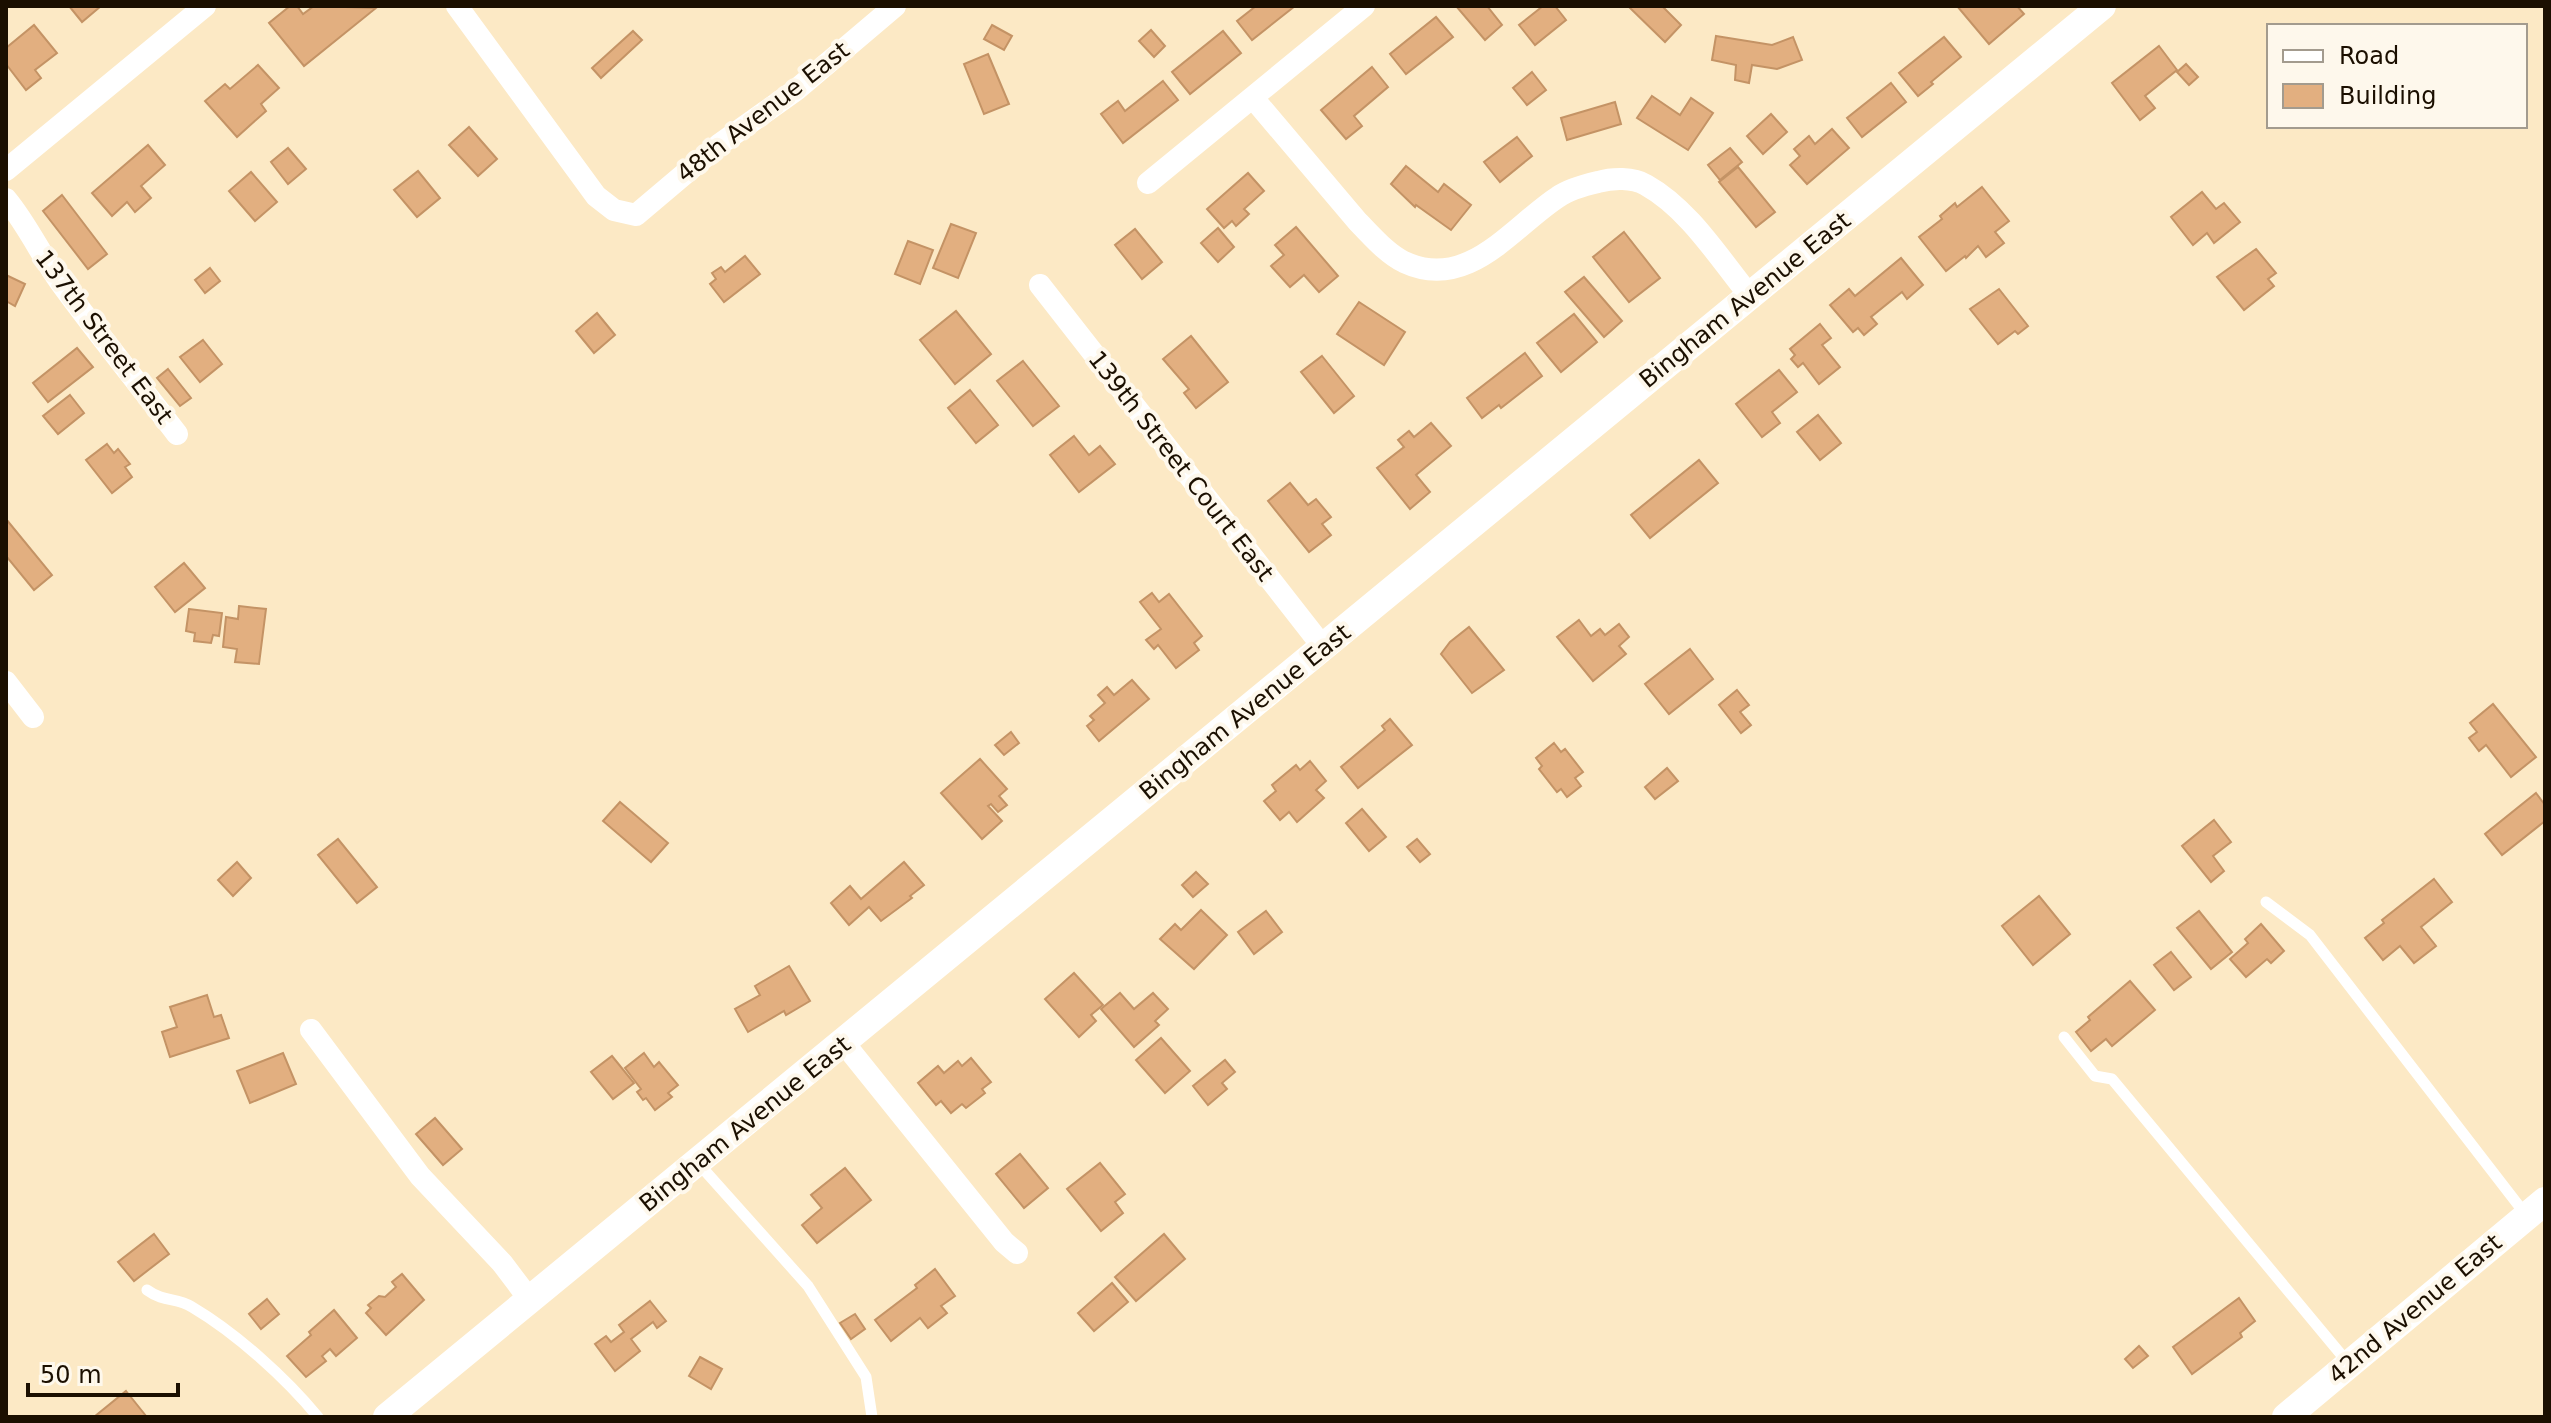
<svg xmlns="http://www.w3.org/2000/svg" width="2551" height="1423" viewBox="0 0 2551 1423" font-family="'DejaVu Sans',sans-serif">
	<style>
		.building { fill: #e2af80; stroke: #c49365; stroke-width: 2 }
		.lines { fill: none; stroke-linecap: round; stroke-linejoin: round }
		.service { stroke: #fff; stroke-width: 11 }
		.minor { stroke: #fff; stroke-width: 22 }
		.tertiary { stroke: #fff; stroke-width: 28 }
		.labels { text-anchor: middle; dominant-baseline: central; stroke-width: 8; stroke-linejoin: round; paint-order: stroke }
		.street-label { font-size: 24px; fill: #1b0f00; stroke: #fef8ec }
	</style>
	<rect width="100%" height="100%" fill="#fce9c5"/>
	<g class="building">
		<polygon points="69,6 101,6 82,22"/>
		<polygon points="290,6 297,6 303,14 314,6 376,8 304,66 269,23"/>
		<polygon points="1256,6 1295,6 1252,40 1237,21"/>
		<polygon points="1456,6 1487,6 1502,25 1485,40"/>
		<polygon points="1543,6 1555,6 1566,20 1535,45 1519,25"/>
		<polygon points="1628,6 1662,6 1681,25 1665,42"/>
		<polygon points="1957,6 2017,6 2024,14 1989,44"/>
		<polygon points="1436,17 1453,37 1406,74 1390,54"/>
		<polygon points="34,25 57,53 35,70 41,78 26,90 6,64 6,48"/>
		<polygon points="992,25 1012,36 1004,50 984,39"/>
		<polygon points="1151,30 1165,46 1154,57 1139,41"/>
		<polygon points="633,31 642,40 601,78 592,68"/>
		<polygon points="1223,31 1241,53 1190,94 1172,72"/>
		<polygon points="1716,36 1772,45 1793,37 1802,60 1777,69 1752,65 1749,83 1735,80 1736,65 1712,60"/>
		<polygon points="1944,37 1961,57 1931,82 1933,84 1918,96 1899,73"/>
		<polygon points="2159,46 2177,70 2145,96 2155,108 2140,120 2112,83"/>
		<polygon points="988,54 1009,104 984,114 964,64"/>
		<polygon points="2186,64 2198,77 2189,85 2177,72"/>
		<polygon points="258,65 279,88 261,104 266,111 237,137 205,101 225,84 230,89"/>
		<polygon points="1372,67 1388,87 1354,116 1362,126 1346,139 1321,110"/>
		<polygon points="1532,72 1546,90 1527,105 1513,88"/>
		<polygon points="1163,81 1178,100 1123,143 1101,114 1118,101 1125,111"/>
		<polygon points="1891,83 1906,102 1862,137 1847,118"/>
		<polygon points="1652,96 1680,115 1691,98 1713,113 1688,150 1637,118"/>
		<polygon points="1615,102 1621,124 1567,140 1561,118"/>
		<polygon points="1771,114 1787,132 1763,154 1747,136"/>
		<polygon points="469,127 497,159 478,176 449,145"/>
		<polygon points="1832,129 1849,148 1807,184 1790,165 1800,156 1794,149 1809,136 1815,144"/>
		<polygon points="1517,137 1532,156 1500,182 1484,162"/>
		<polygon points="148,145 165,165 141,186 151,198 135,212 127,202 112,216 92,193"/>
		<polygon points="288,148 306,169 288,184 271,162"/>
		<polygon points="1730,148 1742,162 1720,180 1708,165"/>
		<polygon points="1406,166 1438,192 1444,184 1471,205 1451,230 1416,205 1415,207 1391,184"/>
		<polygon points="1738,167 1775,212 1756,227 1719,182"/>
		<polygon points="418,171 440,198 417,217 394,190"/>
		<polygon points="251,172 277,202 255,221 229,191"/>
		<polygon points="1248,173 1264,191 1244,209 1249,214 1236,226 1232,221 1224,228 1207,209"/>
		<polygon points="1982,187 2009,221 1995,232 2004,243 1986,257 1978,246 1966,258 1965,256 1946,271 1919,237 1942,219 1940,216 1955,203 1957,207"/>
		<polygon points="2202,192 2216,209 2224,203 2240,222 2214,243 2207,233 2193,245 2171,217"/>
		<polygon points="62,195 107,254 88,269 43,211"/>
		<polygon points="951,224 976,233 958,278 933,268"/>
		<polygon points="1296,227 1338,276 1319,292 1304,275 1290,287 1271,266 1284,255 1275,245"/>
		<polygon points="1218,228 1234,247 1218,262 1201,243"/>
		<polygon points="1135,229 1162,262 1142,279 1115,245"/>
		<polygon points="1624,232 1660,278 1629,302 1593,257"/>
		<polygon points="908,241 933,250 920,284 895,274"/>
		<polygon points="2256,249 2276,273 2268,279 2274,286 2244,310 2217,277"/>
		<polygon points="745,256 760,274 724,302 710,284 716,279 712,273 721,267 725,272"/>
		<polygon points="1901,258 1923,285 1907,299 1902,292 1871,317 1877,324 1864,335 1858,328 1853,332 1830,305 1849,289 1855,296"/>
		<polygon points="210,268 220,281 205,293 195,280"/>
		<polygon points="6,275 25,284 15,306 6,301"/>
		<polygon points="1584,277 1622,321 1604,337 1565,292"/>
		<polygon points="1999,289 2028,326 2018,334 2015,331 1998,344 1970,309"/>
		<polygon points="1359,302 1405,332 1384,365 1337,334"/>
		<polygon points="956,311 991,354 955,384 920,340"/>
		<polygon points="597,313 615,335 594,353 576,331"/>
		<polygon points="1574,314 1597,342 1561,372 1537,343"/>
		<polygon points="1820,324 1831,338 1822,345 1840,367 1819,384 1803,363 1798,367 1791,359 1795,355 1790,349"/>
		<polygon points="1191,336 1228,382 1196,408 1184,393 1189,389 1163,359"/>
		<polygon points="203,340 222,364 200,382 180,357"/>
		<polygon points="77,348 93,367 48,402 33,383"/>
		<polygon points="1525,353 1542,376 1501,408 1499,405 1482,418 1467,398"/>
		<polygon points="1322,356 1354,396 1334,413 1301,372"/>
		<polygon points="1023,361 1059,406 1033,426 997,381"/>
		<polygon points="168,369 191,398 180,406 157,378"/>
		<polygon points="1779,370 1797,392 1772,412 1780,423 1762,437 1736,404"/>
		<polygon points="970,390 998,425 976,443 948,408"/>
		<polygon points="70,395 84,413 58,434 43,416"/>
		<polygon points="1818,415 1841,443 1820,460 1797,432"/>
		<polygon points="1431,423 1451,446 1416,475 1430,492 1410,509 1377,468 1404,447 1398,440 1409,431 1414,437"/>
		<polygon points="1074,436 1089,455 1100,446 1115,464 1079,492 1050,455"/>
		<polygon points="107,444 114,453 118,449 130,464 125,467 132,477 112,493 86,460"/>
		<polygon points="1699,460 1718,483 1650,538 1631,515"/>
		<polygon points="1290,483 1308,505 1316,499 1331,517 1322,524 1331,535 1309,552 1268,501"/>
		<polygon points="6,519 52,575 34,590 6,556"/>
		<polygon points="184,563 205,588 175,612 155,587"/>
		<polygon points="1152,593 1159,602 1169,594 1202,636 1194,643 1199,650 1176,668 1158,645 1154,649 1146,640 1161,629 1140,602"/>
		<polygon points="239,606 266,609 259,664 235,662 237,649 223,647 226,617 238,619"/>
		<polygon points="189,609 222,613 219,636 213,635 211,643 194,641 195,633 186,631"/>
		<polygon points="1579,620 1591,636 1600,629 1605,635 1619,624 1629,637 1619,646 1626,654 1593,681 1557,637"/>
		<polygon points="1469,627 1504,670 1472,693 1441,654 1450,642"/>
		<polygon points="1690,649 1713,679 1669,714 1645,684"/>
		<polygon points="1132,680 1149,699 1099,741 1087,726 1094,720 1090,716 1105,703 1098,695 1107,687 1114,695"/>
		<polygon points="1737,690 1749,705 1740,712 1751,725 1741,733 1719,705"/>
		<polygon points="2493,704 2536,757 2511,777 2486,745 2479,751 2469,738 2477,732 2470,723"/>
		<polygon points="1390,719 1412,745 1358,788 1341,767 1385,730 1382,726"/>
		<polygon points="1011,732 1019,743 1004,755 995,745"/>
		<polygon points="1554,743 1561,752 1565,749 1583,772 1575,778 1581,786 1567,797 1561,789 1557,792 1539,769 1542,766 1536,758"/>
		<polygon points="980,759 1007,789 999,796 1007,805 998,812 991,804 988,806 1002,821 982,839 941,793"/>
		<polygon points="1310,761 1326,781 1316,790 1324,798 1297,822 1289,812 1280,820 1264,801 1276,791 1272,785 1296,765 1300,770"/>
		<polygon points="1667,768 1678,781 1655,799 1645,787"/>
		<polygon points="2536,793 2545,805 2545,821 2502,855 2485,834"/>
		<polygon points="620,802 668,843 651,862 603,821"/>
		<polygon points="1362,809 1386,837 1369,851 1346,823"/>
		<polygon points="2214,820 2231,842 2213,856 2224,871 2211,882 2182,846"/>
		<polygon points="338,839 377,887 357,903 318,855"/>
		<polygon points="1417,839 1430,854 1420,862 1407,847"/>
		<polygon points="237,862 251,878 233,896 218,880"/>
		<polygon points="904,862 924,885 910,896 912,898 881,921 869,907 849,925 831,903 850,886 861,899"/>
		<polygon points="1196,872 1208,884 1193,897 1182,885"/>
		<polygon points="2434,879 2452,902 2421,927 2436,946 2414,963 2400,946 2383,960 2365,938 2384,923 2382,920"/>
		<polygon points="2039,896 2070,934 2033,965 2002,926"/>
		<polygon points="1201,910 1227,935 1194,969 1160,939 1175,924 1181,930"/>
		<polygon points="1266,911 1282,932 1254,954 1238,932"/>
		<polygon points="2199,911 2232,952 2211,969 2177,928"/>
		<polygon points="2261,924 2284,951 2271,963 2267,959 2246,977 2230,959 2248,943 2245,939"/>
		<polygon points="2171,952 2191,977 2174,990 2154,965"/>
		<polygon points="789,966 810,1001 786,1015 784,1011 748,1032 735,1009 760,995 755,986"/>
		<polygon points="1074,973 1103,1005 1091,1015 1096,1021 1079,1037 1045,999"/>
		<polygon points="2130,981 2155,1010 2112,1046 2106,1039 2091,1051 2076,1032 2090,1020 2088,1017"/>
		<polygon points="1120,993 1134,1009 1153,993 1168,1009 1155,1021 1159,1025 1134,1047 1101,1009"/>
		<polygon points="207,995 214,1017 221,1015 229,1038 170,1057 162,1032 177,1027 170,1007"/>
		<polygon points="1161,1038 1190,1071 1165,1093 1136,1060"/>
		<polygon points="283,1053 296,1084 250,1103 237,1071"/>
		<polygon points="644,1053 654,1067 659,1062 678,1085 668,1093 672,1097 655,1110 646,1098 643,1100 637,1092 641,1089 625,1068"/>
		<polygon points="612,1056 634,1083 613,1099 591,1072"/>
		<polygon points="971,1058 991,1082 982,1089 985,1093 966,1108 962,1104 951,1113 941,1101 936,1105 918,1083 938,1066 944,1073 958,1061 962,1066"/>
		<polygon points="1225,1060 1235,1072 1222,1083 1227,1089 1208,1105 1193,1086"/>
		<polygon points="435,1118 462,1149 443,1165 416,1134"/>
		<polygon points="1020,1154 1048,1188 1024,1208 996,1174"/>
		<polygon points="1100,1163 1125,1194 1115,1202 1123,1213 1101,1231 1067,1189"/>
		<polygon points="845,1168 871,1200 817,1243 802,1225 822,1208 811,1195"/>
		<polygon points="154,1234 169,1254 134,1281 118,1262"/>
		<polygon points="1164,1234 1185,1259 1136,1301 1115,1277"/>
		<polygon points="935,1269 955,1296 941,1306 947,1313 928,1328 920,1318 891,1341 875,1320 917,1288 915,1285"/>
		<polygon points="402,1274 424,1300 386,1335 366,1313 371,1308 368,1305 379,1296 385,1297 396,1287 392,1282"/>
		<polygon points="1112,1283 1128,1302 1094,1331 1078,1313"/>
		<polygon points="2239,1298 2255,1321 2240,1333 2242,1337 2192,1374 2173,1347"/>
		<polygon points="267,1299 279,1314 261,1329 249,1314"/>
		<polygon points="650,1301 666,1321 657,1328 653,1322 631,1339 640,1351 615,1371 595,1344 606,1336 611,1342 624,1332 619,1325"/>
		<polygon points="334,1310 357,1338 336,1356 330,1349 322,1356 326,1361 306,1377 287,1356 311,1335 309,1332"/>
		<polygon points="855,1314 865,1329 851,1339 840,1323"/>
		<polygon points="2139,1346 2148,1356 2133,1368 2125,1359"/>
		<polygon points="700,1357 722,1369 711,1389 689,1376"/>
		<polygon points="126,1391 146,1416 94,1417"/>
	</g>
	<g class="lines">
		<g class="service">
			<polyline points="2266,902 2310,935 2526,1215"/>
			<polyline points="2064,1037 2095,1076 2112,1079 2349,1364"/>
			<polyline points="698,1163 808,1286 866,1377 872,1417"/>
			<path d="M147,1290C165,1303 176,1297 192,1307C236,1333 286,1378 318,1417"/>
		</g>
		<g class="minor">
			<polyline points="457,6 596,196 614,210 636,215 720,144 796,90 895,6"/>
			<path d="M1253,98L1358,222C1372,236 1386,253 1404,262C1468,292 1512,227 1558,197C1569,189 1585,185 1598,182C1612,178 1633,177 1646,185C1689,209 1719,258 1750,296"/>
			<polyline points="6,170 205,6"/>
			<polyline points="1148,183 1364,6"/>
			<path d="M6,199C27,224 41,255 60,282C97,333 138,383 177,434"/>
			<polyline points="1040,285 1323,647"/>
			<polyline points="6,682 33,717"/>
			<polyline points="311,1030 420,1176 502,1263 530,1300"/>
			<polyline points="843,1042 1004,1242 1017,1253"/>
		</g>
		<g class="tertiary">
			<polyline points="387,1417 2102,6"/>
			<polyline points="2286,1417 2545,1201"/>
		</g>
	</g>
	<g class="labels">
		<g class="street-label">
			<text transform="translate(763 112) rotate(-38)">48th Avenue East</text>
			<text transform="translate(1745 300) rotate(-39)">Bingham Avenue East</text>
			<text transform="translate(104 337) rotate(53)">137th Street East</text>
			<text transform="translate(1181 466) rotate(52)">139th Street Court East</text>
			<text transform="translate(1245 712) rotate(-39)">Bingham Avenue East</text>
			<text transform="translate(745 1124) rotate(-39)">Bingham Avenue East</text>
			<text transform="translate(2415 1309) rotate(-40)">42nd Avenue East</text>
		</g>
	</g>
	<rect width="2551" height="1423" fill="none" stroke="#1b0f00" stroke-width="16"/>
	<rect x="2267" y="24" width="260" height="104" fill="#fef8ec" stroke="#a39b8e" stroke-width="2"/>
	<rect x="2283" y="50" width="40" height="12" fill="#ffffff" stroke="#a39b8e" stroke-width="2"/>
	<text x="2339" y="64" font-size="24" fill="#1b0f00">Road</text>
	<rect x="2283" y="84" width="40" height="24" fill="#e2af80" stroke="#a39b8e" stroke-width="2"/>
	<text x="2339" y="104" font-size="24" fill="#1b0f00">Building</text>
	<path d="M28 1383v12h150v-12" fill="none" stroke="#1b0f00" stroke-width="4"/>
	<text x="40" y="1383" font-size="24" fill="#1b0f00" stroke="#fef8ec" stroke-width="6" paint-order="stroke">50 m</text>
</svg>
